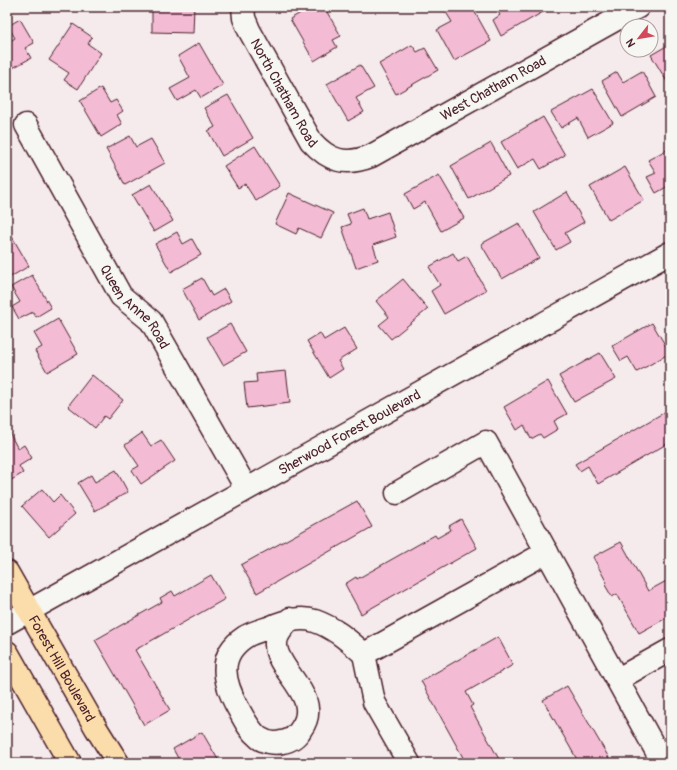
<svg xmlns="http://www.w3.org/2000/svg" width="677" height="770" viewBox="0 0 677 770" font-family="Pangolin,sans-serif">
	<style>
		.building { fill: #f3bcd4; stroke: #4a1f2b }
		.lines { fill: none; stroke-linecap: round; stroke-linejoin: round }
		.minor-casing { stroke: #4a1f2b; stroke-width: 25 }
		.major-casing { stroke: #4a1f2b; stroke-width: 25 }
		.minor { stroke: #f6f6f2; stroke-width: 22 }
		.major { stroke: #fbddab; stroke-width: 22 }
		.labels { text-anchor: middle; dominant-baseline: central; stroke-width: 3; stroke-linejoin: round; paint-order: stroke }
		.street-label { font-size: 14px; fill: #4a1f2b; stroke: #f6f6f2 }
	</style>
	<rect width="100%" height="100%" fill="#f5eaec"/>
	<filter id="ink" filterUnits="userSpaceOnUse"><feTurbulence type="fractalNoise" baseFrequency=".025" numOctaves="2"/><feDisplacementMap in="SourceGraphic" scale="8" xChannelSelector="R" yChannelSelector="G"/><feConvolveMatrix kernelMatrix="1 2 1 2 8 2 1 2 1" color-interpolation-filters="sRGB"/></filter>
	<g filter="url(#ink)">
		<g class="building">
			<polygon points="152,7 194,7 193,33 152,32"/>
			<polygon points="311,7 315,13 324,7 341,36 333,40 337,47 314,61 290,19"/>
			<polygon points="448,7 472,7 491,41 454,61 437,30 452,22 444,9"/>
			<polygon points="495,7 540,7 543,12 501,36 493,20 500,15"/>
			<polygon points="20,19 34,43 25,48 31,58 7,71 7,43 15,38 8,26"/>
			<polygon points="73,24 92,37 88,44 101,53 78,89 64,80 69,73 49,60"/>
			<polygon points="199,43 223,85 201,98 196,90 177,101 170,89 190,78 178,56"/>
			<polygon points="670,44 670,84 669,85 651,55"/>
			<polygon points="412,45 417,52 425,48 438,70 396,94 379,64"/>
			<polygon points="360,65 374,88 356,98 364,112 348,121 327,84"/>
			<polygon points="642,71 656,97 622,117 602,81 617,72 623,82"/>
			<polygon points="101,88 110,103 116,100 123,111 117,115 122,124 101,137 80,101"/>
			<polygon points="593,89 613,123 588,137 578,118 561,128 551,112"/>
			<polygon points="228,95 253,138 222,156 208,131 215,127 204,108"/>
			<polygon points="543,117 565,155 541,169 535,159 517,169 501,142"/>
			<polygon points="130,136 136,147 151,139 165,163 125,185 106,149"/>
			<polygon points="491,143 509,176 469,199 451,166"/>
			<polygon points="255,146 280,186 256,201 245,184 238,188 224,166"/>
			<polygon points="670,148 670,185 656,193 647,177 656,173 648,160"/>
			<polygon points="625,167 644,200 609,220 590,187"/>
			<polygon points="439,175 464,218 441,231 425,202 413,209 405,194"/>
			<polygon points="151,184 173,221 154,232 132,195"/>
			<polygon points="567,192 584,222 565,233 570,242 556,250 534,212"/>
			<polygon points="289,193 333,213 321,238 299,228 296,234 275,224"/>
			<polygon points="363,208 367,219 388,212 396,237 373,245 378,260 356,268 342,227 351,224 347,214"/>
			<polygon points="519,223 539,258 502,279 481,244"/>
			<polygon points="7,228 29,266 7,279"/>
			<polygon points="177,232 183,244 192,239 201,255 171,272 155,244"/>
			<polygon points="453,253 458,261 467,256 486,290 444,314 431,291 440,285 429,267"/>
			<polygon points="32,275 51,308 36,317 33,312 19,319 12,307 20,302 11,287"/>
			<polygon points="202,278 212,296 224,289 231,301 199,320 182,289"/>
			<polygon points="403,279 428,309 391,339 379,325 389,317 376,301"/>
			<polygon points="58,319 78,354 47,372 35,351 42,347 34,333"/>
			<polygon points="652,323 670,353 637,372 628,357 621,361 612,346"/>
			<polygon points="230,324 246,352 223,365 207,337"/>
			<polygon points="344,328 357,349 338,361 343,369 329,378 307,341 320,333 324,340"/>
			<polygon points="600,353 616,379 574,402 559,376"/>
			<polygon points="286,371 290,403 247,408 244,383 257,382 256,374"/>
			<polygon points="92,375 123,400 108,419 104,416 95,428 68,406"/>
			<polygon points="548,381 567,414 554,421 558,429 543,438 540,434 531,439 524,425 517,430 504,407"/>
			<polygon points="670,409 670,442 598,484 588,466 580,471 575,464"/>
			<polygon points="142,433 151,446 161,440 175,461 141,484 132,470 139,466 125,445"/>
			<polygon points="10,434 18,449 24,445 32,458 19,466 23,473 8,482 7,435"/>
			<polygon points="116,470 128,492 95,511 78,483 91,475 95,482"/>
			<polygon points="42,489 53,502 60,495 75,514 49,537 22,506"/>
			<polygon points="357,501 372,527 257,593 241,565"/>
			<polygon points="461,519 477,548 361,614 345,584 356,577 357,579 435,535 437,538 451,530 449,526"/>
			<polygon points="621,542 648,591 670,579 670,616 639,633 617,594 612,597 605,585 607,583 593,557"/>
			<polygon points="211,575 225,599 135,650 170,710 144,725 95,640 162,602 160,598 172,591 175,596"/>
			<polygon points="498,637 513,665 466,692 473,705 470,707 500,761 504,759 506,763 466,763 421,681"/>
			<polygon points="567,686 612,763 579,763 543,700"/>
			<polygon points="202,732 220,763 187,763 184,758 179,760 173,749"/>
		</g>
		<g class="lines">
			<defs>
				<g id="minor">
					<path id="s1" d="M243,7L244,18L249,30L311,141C329,161 345,166 371,156L638,7"/>
					<path id="s2" d="M26,125L121,296L151,321L246,488"/>
					<polyline points="397,493 486,442 663,763"/>
					<path d="M290,619C284,627 275,634 276,645C276,671 324,697 301,729C297,736 290,741 282,742C274,744 265,742 259,738C249,730 244,719 238,708C224,683 216,656 245,637C253,632 263,630 271,627C285,621 300,616 315,621C335,628 349,641 364,654"/>
					<path id="s3" d="M7,623L670,253"/>
					<polyline points="618,679 670,650"/>
					<polyline points="409,763 374,702 364,654 547,552"/>
				</g>
				<g id="major">
					<path id="s4" d="M7,572L96,728L118,763"/>
					<polyline points="7,652 70,763"/>
				</g>
			</defs>
			<use href="#minor" class="minor-casing"/>
			<use href="#major" class="major-casing"/>
			<use href="#minor" class="minor"/>
			<use href="#major" class="major"/>
		</g>
	</g>
	<g class="labels">
		<g class="street-label">
			<text stroke="none"><textPath href="#s1" startOffset="358">West Chatham Road</textPath></text>
			<text stroke="none"><textPath href="#s1" startOffset="96">North Chatham Road</textPath></text>
			<text stroke="none"><textPath href="#s2" startOffset="213">Queen Anne Road</textPath></text>
			<text stroke="none"><textPath href="#s3" startOffset="392">Sherwood Forest Boulevard</textPath></text>
			<text stroke="none"><textPath href="#s4" startOffset="111">Forest Hill Boulevard</textPath></text>
		</g>
	</g>
	<rect width="677" height="770" fill="none" stroke="#f6f6f2" stroke-width="24"/>
	<rect x="12" y="12" width="653" height="746" fill="none" stroke="#4a1f2b" stroke-width="1.5" filter="url(#ink)"/>
	<g transform="translate(639 38) rotate(239)"><circle r="19" fill="#f6f6f2" stroke="#b1a0a2"/>
	<path d="M0-3L7 15L0 10L-7 15Z" fill="#d1495b"/>
	<text y="-6" font-size="11" font-weight="bold" text-anchor="middle" fill="#4a1f2b">N</text>
	</g>
</svg>
